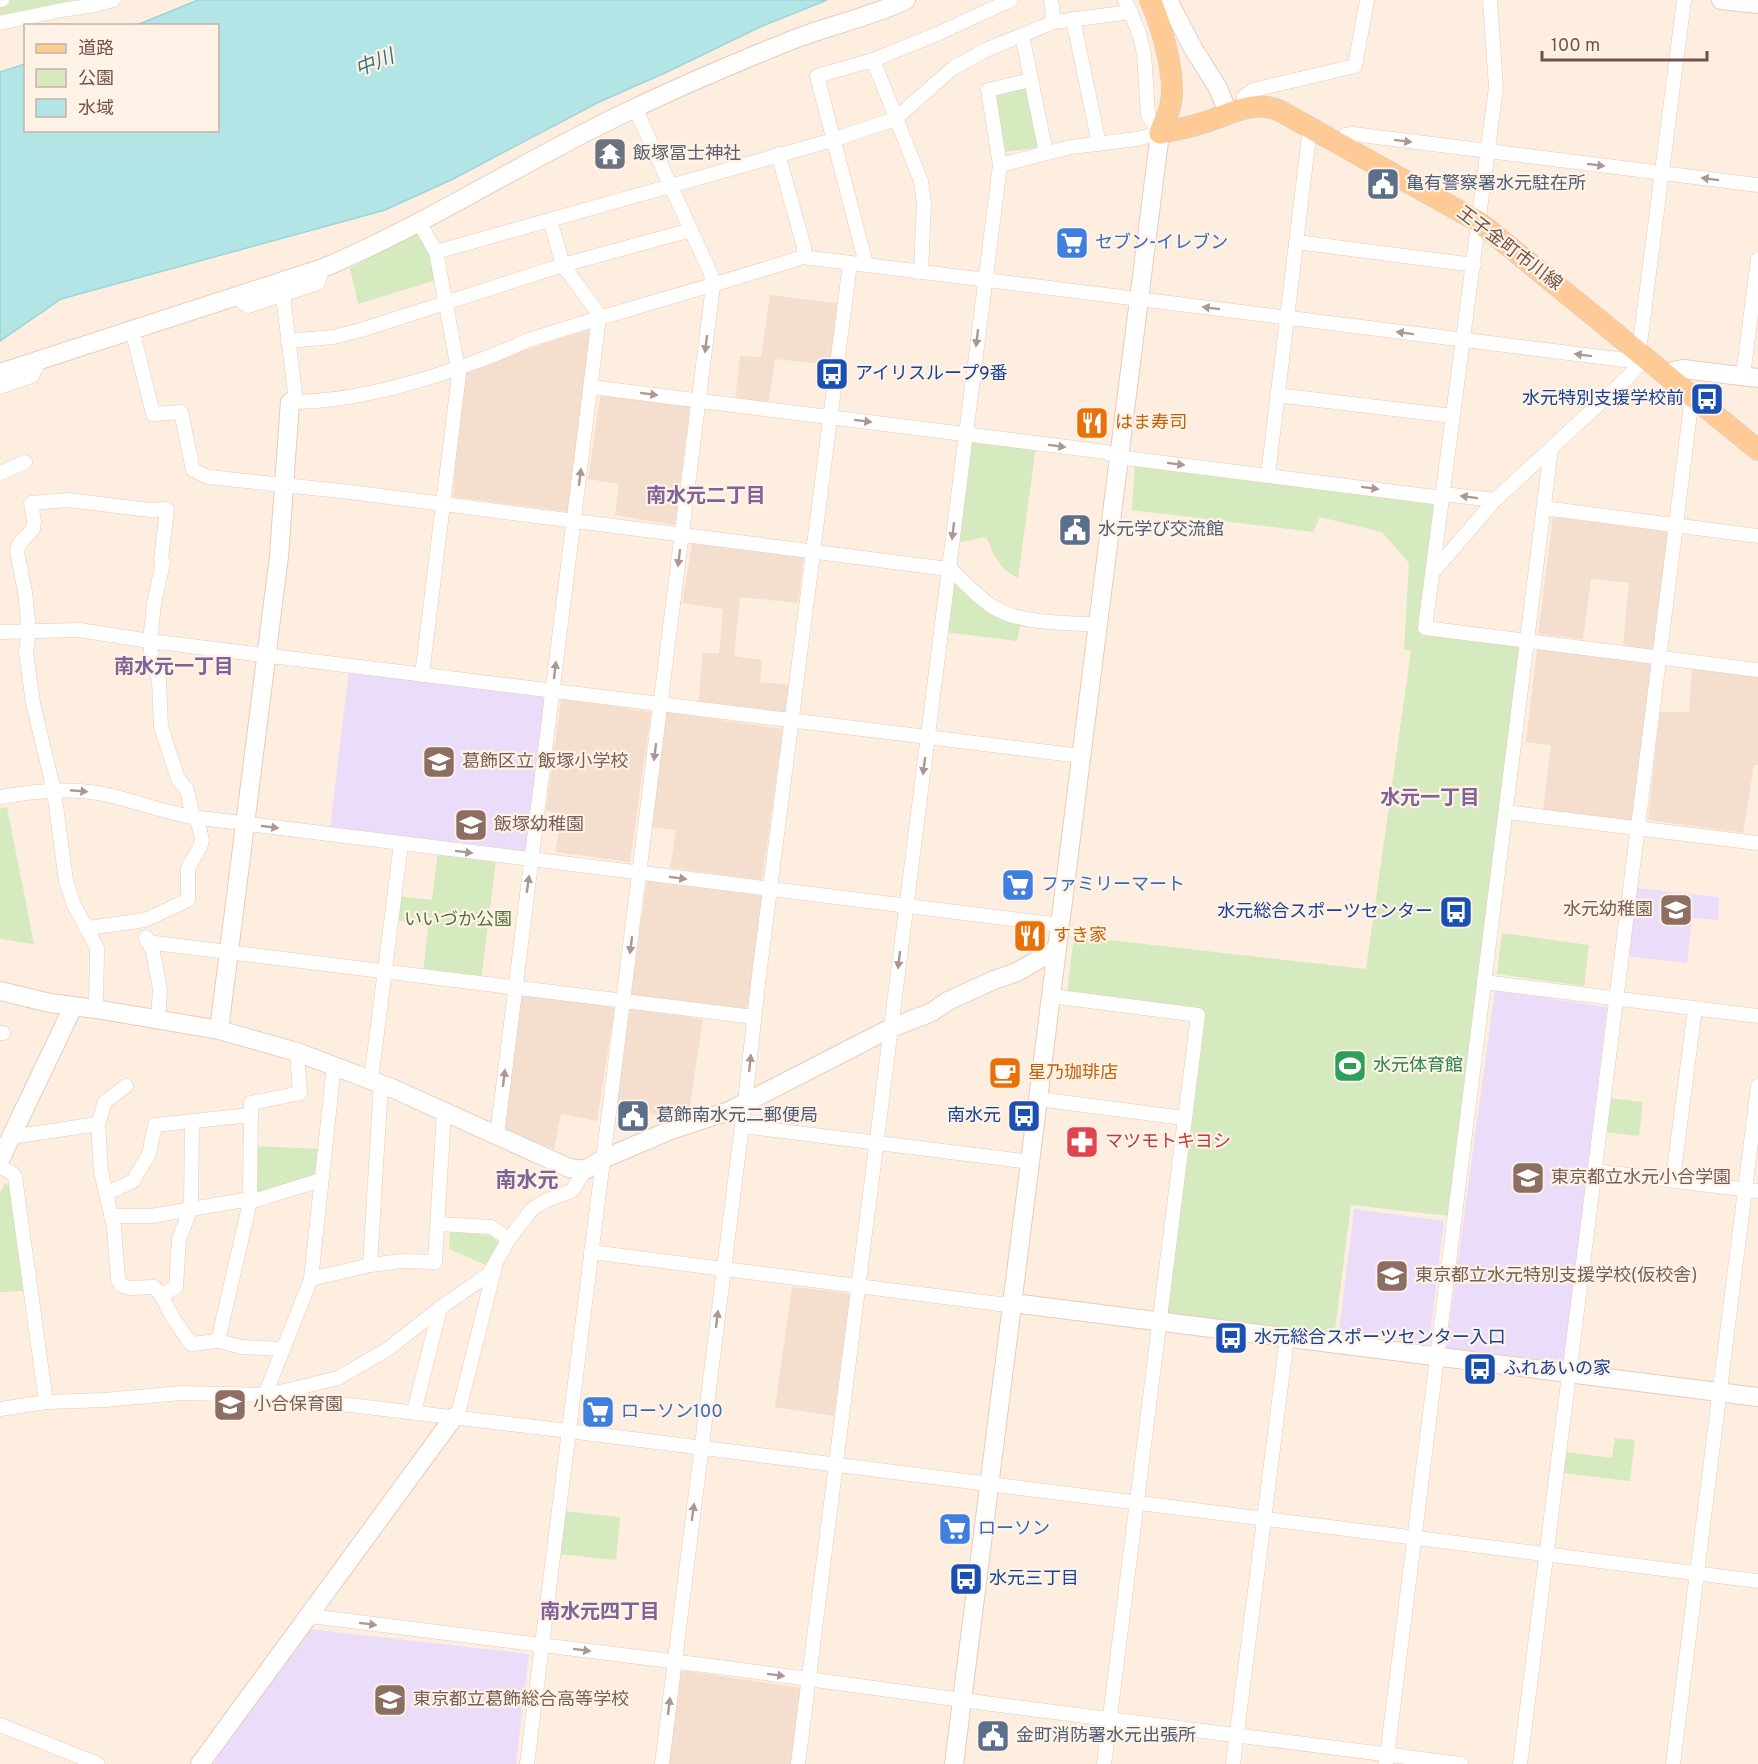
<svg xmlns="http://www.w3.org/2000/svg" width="1758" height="1764" viewBox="0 0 1758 1764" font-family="Overpass,'Noto Sans JP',sans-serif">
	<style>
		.residential { fill: #f4dece }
		.education { fill: #ebddf9 }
		.green { fill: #d5eabe }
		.water { fill: #b4e5e6; stroke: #9ad6d8; stroke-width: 1.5 }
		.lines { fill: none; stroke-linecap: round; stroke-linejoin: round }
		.street-casing { stroke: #e3cbbf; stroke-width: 15 }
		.secondary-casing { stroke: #e8cbbb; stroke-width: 20 }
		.primary-casing { stroke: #d8cecb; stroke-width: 22 }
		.street { stroke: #fff; stroke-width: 14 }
		.secondary { stroke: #fff; stroke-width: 18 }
		.primary { stroke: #feca96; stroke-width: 21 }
		.oneway { fill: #ac9791 }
		.labels { text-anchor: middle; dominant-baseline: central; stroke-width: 4.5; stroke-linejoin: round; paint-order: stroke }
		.worship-label { font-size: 18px; fill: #5b616d; stroke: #fff2e6; text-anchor: start }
		.service-label { font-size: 18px; fill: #4e5e75; stroke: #fff2e6; text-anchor: start }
		.shop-label { font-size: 18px; fill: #366cbe; stroke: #fff2e6; text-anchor: start }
		.street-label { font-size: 18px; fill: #745147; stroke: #fff2e6 }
		.transit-label { font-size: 18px; fill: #164399; stroke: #fff2e6; text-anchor: start }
		.food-label { font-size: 18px; fill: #c56008; stroke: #fff2e6; text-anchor: start }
		.education-label { font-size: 18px; fill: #785e54; stroke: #fff2e6; text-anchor: start }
		.park-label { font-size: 18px; fill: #53743c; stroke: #fff2e6 }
		.leisure-label { font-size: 18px; fill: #27864d; stroke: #fff2e6; text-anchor: start }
		.health-label { font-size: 18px; fill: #be3a42; stroke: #fff2e6; text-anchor: start }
		.water-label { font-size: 20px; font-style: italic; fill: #3a787a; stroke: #fff2e6 }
		.neighbourhood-label { font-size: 20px; font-weight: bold; fill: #7f6297; stroke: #fff2e6 }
		.quarter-label { font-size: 21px; font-weight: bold; fill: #7f6297; stroke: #fff2e6 }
	</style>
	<rect width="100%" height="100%" fill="#fdeee0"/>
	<g class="residential">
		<polygon points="770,295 841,304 832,365 775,359 768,405 735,401 740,356 761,357"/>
		<polygon points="590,329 569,512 453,497 462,370"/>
		<polygon points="601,392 690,405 675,525 615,515 619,484 588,479"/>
		<polygon points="1553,517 1665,531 1668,535 1655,651 1623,646 1629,583 1591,579 1583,639 1538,634"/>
		<polygon points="692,543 804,556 798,603 740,597 734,656 762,660 760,682 789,685 786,712 782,717 698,706 703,653 719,653 723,609 682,603"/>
		<polygon points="1537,650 1648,662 1652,667 1633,820 1628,822 1543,810 1551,745 1526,742"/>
		<polygon points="1692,666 1758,674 1758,765 1754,765 1743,833 1648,820 1660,712 1689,712"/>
		<polygon points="561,698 651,712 630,862 555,852 562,814 546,811"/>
		<polygon points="666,712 783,729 762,880 670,868 676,830 650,827"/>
		<polygon points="647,880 764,896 747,1012 631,995"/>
		<polygon points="520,993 615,1005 597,1121 561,1114 554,1149 502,1131"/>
		<polygon points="630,1009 703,1019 689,1111 673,1117 616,1109"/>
		<polygon points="792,1287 847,1293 850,1296 834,1416 775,1407"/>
		<polygon points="679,1670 801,1688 792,1764 668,1764"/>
	</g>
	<g class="education">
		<polygon points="349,669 549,696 529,853 330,828"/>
		<polygon points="1637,888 1719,897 1718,920 1692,918 1687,963 1627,956"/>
		<polygon points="1495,990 1607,1007 1566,1358 1561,1362 1446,1348"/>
		<polygon points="1354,1209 1444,1221 1429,1343 1339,1332"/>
		<polygon points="308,1629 529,1654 516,1764 214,1764 224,1746"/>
	</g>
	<g class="green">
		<polygon points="0,0 74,0 0,15"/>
		<polygon points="1028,85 1041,147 1004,152 995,95"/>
		<polygon points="421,232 434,253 439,279 358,304 350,268"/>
		<path d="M969,437L1036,446L1018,578C998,568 995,556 986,537L956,543Z"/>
		<polygon points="1135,463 1428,501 1436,507 1421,632 1518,645 1521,648 1449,1216 1351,1205 1334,1337 1165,1314 1203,1011 1067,993 1074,936 1366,969 1411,651 1404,649 1409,563 1382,532 1320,517 1313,532 1132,510"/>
		<polygon points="951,577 1021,621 1017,641 944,632"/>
		<polygon points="7,807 34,944 0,939 0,808"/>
		<polygon points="438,852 496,860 481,981 423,974 428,926 396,920 399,896 432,900"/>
		<polygon points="1502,933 1589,945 1584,986 1497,974"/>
		<polygon points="1608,1098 1643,1102 1639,1136 1604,1132"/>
		<polygon points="254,1146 320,1149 318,1173 253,1195"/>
		<polygon points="5,1183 9,1186 25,1291 0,1292 0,1193"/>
		<polygon points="450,1230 491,1236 499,1243 488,1266 449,1249"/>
		<polygon points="1615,1438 1635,1440 1630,1481 1563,1473 1566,1452 1612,1458"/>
		<polygon points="564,1511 620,1517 616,1560 558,1554"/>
	</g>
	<polygon class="water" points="198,0 827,0 760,27 667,72 599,102 453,179 385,210 61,299 0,341 0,72 25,64 26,130 218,130 218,26 137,25"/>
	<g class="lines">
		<defs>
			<g id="street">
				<polyline points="0,0 2,0"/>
				<polyline points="1051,0 1054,22"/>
				<polyline points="1490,0 1496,87 1425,628 1758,670"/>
				<polyline points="1073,19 1099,144"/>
				<polyline points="0,23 62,10 95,5 113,0"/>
				<polyline points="1022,35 1046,153"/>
				<polyline points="873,60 921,181 924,204 921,272"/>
				<polyline points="1243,109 1244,97 1253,90 1355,66 1367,0"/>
				<polyline points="1340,144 1345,135 1353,134 1758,185"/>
				<polyline points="778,154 804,247 804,257"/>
				<polyline points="1000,165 988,90 1030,80"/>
				<polyline points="550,220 563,265 601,317"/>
				<polyline points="419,222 436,252 459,374 422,675"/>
				<polyline points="1296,242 1474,265"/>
				<polyline points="436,252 833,140 895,119 953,68 988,49 1054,22 1131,12"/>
				<polyline points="866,264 817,76 873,60 937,34 1011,0"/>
				<polyline points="283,295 296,402"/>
				<polyline points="234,296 248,306 318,283 323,268"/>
				<polyline points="132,329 153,414 181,412 193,470 208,477 350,492 948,569"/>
				<polyline points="288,341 333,337 361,330 563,265 691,230"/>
				<polyline points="1639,351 1684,0"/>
				<polyline points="1743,376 1758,259"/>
				<polyline points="0,387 32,376 39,360"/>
				<polyline points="591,387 1106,452 1118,457 1442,498"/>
				<polyline points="1277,395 1452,416"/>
				<path d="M290,402C361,402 445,375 511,348C518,345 524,341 532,339C622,310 713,286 803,257L1641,362"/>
				<polyline points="0,473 25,462"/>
				<polyline points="1268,475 1310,128"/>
				<polyline points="1443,494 1495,500"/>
				<polyline points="1544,508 1758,536"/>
				<path d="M948,567C963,580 977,597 993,607C1023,625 1064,622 1097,625"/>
				<polyline points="1433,572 1495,500 1627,378 1644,359"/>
				<polyline points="0,632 79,630 150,641 1081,756"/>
				<path d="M0,797C33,791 70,787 103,794C133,800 162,812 193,817L1060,925"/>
				<polyline points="1506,812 1758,843"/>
				<polyline points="88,928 145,920 188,900 188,868 200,847 202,840 198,822 193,817 187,790 178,779 161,727 159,680 151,652 150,641 154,604 163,562 161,560 167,509 150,510 68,500 31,503 34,522 33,529 19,544 17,552 25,592 29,631 26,653 33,703 54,791 66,881 74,905 97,948 96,1009"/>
				<polyline points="146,937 153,952 160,989 158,1021"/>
				<polyline points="147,942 754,1017"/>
				<polyline points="1484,982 1758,1016"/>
				<polyline points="1051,996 1198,1015 1104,1764"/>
				<polyline points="0,1033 3,1033"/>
				<polyline points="371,1080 401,844"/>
				<polyline points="126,1086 105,1102 98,1124 101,1172 114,1227 118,1279 121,1285 129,1288 154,1287 161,1295"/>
				<polyline points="1038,1099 1184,1118"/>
				<polyline points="192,1122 191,1208 179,1239 176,1287 161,1295 173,1318 191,1344 218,1341"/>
				<polyline points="742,1126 1031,1162"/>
				<polyline points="497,1136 599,317"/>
				<polyline points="11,1137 98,1124"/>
				<polyline points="0,1167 12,1173 15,1177 46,1402"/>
				<polyline points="1595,1171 1758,1191"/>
				<polyline points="1673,1179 1695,1008"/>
				<polyline points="106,1194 133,1181 149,1154 155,1125 251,1115"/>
				<polyline points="250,1202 321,1180"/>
				<polyline points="111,1216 151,1216 250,1199"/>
				<polyline points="438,1224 491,1227 509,1239"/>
				<polyline points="591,1252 999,1304 1013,1303"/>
				<polyline points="370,1265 381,1083"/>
				<polyline points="311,1279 370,1265 402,1261 435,1262 444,1112"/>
				<polyline points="282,1349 242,1347 218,1341 250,1202 251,1103 300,1093 297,1052"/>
				<polyline points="276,1393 338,1378 388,1349 440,1308 489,1274 509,1239 532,1209 547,1200 572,1191 585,1170"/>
				<polyline points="265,1395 311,1279 334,1065"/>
				<polyline points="0,1409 46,1402 105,1400 181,1393 265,1395 569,1431 1758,1581"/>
				<polyline points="414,1412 440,1308"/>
				<polyline points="457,1418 495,1267"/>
				<polyline points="310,1616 727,1668 992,1704 1461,1764"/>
				<polyline points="0,1725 98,1764"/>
				<polyline points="527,1764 713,286 711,274 635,108"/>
				<polyline points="662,1764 746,1093 759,975 850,263"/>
				<polyline points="798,1764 1000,165 1071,147 1137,139 1160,133 1148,115 1144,53 1139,33 1125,0"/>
				<polyline points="1233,1764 1287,1338"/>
				<polyline points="1386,1764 1551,449"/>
				<polyline points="1520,1764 1692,397"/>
				<polyline points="1673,1764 1758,1086"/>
			</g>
			<g id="secondary">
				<polyline points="1168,0 1194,50 1218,88 1228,113"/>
				<polyline points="1721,0 1758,4"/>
				<path d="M0,373L323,268C430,223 528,158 633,109C683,85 735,63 787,42C826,26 868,18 906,0"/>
				<polyline points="1664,373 1683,369 1758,378"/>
				<polyline points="0,991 50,1003 96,1009 219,1030 297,1052 394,1089 569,1168 585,1170 603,1159 671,1130 729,1111 891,1028 932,1012 948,1001 994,980 1017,972 1057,949"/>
				<polyline points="219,1030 279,556 290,402"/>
				<polyline points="0,1160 73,1007"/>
				<polyline points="1013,1303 1758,1397"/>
				<polyline points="200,1764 454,1417"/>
				<polyline points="954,1764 1160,133"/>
			</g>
			<g id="primary">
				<path d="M1150,0C1161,24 1176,75 1171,102C1170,112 1163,123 1160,133"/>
				<path d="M1160,133C1175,130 1191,127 1206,122C1231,114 1256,98 1282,112L1479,222L1758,450"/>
			</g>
		</defs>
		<use href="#street" class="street-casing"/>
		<use href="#secondary" class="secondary-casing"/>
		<use href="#primary" class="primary-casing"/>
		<use href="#street" class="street"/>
		<use href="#secondary" class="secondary"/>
		<use href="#primary" class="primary"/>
	</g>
	<defs><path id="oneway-solid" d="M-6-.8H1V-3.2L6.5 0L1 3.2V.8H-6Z" transform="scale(1.5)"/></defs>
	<g class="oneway">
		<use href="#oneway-solid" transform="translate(1403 141) rotate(7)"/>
		<use href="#oneway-solid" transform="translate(1596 165) rotate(7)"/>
		<use href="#oneway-solid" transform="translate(1710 179) rotate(-173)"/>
		<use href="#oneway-solid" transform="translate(1211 308) rotate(-173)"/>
		<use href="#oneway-solid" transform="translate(1405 333) rotate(-173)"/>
		<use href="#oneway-solid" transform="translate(977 338) rotate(97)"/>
		<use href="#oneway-solid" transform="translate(706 344) rotate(97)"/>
		<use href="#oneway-solid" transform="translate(1583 355) rotate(-173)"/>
		<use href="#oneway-solid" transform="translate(649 394) rotate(7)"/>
		<use href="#oneway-solid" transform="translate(863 421) rotate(7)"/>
		<use href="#oneway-solid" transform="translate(1057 446) rotate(7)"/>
		<use href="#oneway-solid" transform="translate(1176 464) rotate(7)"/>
		<use href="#oneway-solid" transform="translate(580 477) rotate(-83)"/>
		<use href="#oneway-solid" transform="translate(1370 488) rotate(7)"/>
		<use href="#oneway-solid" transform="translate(1469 497) rotate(-173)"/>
		<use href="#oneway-solid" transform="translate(953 531) rotate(97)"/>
		<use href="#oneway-solid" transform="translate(679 558) rotate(97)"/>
		<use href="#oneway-solid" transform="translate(555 670) rotate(-83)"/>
		<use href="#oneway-solid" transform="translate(655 752) rotate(97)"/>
		<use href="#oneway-solid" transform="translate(924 766) rotate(98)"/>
		<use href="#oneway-solid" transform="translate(79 791) rotate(5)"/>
		<use href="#oneway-solid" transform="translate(270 827) rotate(7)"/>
		<use href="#oneway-solid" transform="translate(464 852) rotate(7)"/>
		<use href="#oneway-solid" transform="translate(678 878) rotate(7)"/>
		<use href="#oneway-solid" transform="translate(528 884) rotate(-82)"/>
		<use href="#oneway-solid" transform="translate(631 945) rotate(97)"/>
		<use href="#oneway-solid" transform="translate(899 960) rotate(97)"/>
		<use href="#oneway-solid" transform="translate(750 1063) rotate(-84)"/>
		<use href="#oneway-solid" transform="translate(504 1078) rotate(-83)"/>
		<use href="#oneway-solid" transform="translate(717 1319) rotate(-83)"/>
		<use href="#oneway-solid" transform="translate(693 1512) rotate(-82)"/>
		<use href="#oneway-solid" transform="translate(368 1624) rotate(7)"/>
		<use href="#oneway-solid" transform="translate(582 1650) rotate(7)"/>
		<use href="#oneway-solid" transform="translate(776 1675) rotate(7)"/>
		<use href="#oneway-solid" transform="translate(669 1706) rotate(-83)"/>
	</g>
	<defs>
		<symbol id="temple-square" viewBox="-11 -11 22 22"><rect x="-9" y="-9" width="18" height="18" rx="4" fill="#6b7280" stroke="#fff2e6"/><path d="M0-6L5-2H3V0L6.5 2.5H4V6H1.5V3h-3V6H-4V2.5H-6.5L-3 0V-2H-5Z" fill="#fff"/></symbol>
		<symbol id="civic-square" viewBox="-11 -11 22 22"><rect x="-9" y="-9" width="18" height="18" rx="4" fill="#5c6f8a" stroke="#fff2e6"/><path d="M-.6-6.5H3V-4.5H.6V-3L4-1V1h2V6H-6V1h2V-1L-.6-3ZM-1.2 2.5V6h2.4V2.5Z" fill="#fff"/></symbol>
		<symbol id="supermarket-square" viewBox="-11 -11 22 22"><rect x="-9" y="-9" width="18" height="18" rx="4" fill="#3f7fe0" stroke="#fff2e6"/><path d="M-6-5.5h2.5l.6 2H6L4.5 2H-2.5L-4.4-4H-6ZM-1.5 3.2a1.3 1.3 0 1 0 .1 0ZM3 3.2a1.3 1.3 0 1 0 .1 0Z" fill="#fff"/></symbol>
		<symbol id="bus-square" viewBox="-11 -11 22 22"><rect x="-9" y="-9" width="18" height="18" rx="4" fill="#1a4fb4" stroke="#fff2e6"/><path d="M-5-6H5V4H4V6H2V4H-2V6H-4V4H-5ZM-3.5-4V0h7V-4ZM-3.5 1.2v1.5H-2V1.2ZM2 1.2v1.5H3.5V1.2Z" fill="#fff"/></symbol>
		<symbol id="restaurant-square" viewBox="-11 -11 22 22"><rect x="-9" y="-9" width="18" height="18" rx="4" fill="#e8710a" stroke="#fff2e6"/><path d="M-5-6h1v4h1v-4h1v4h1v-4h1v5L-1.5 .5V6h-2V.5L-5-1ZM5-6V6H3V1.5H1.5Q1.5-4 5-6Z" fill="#fff"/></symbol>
		<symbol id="school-square" viewBox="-11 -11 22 22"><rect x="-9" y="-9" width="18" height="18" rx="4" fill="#8d6e63" stroke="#fff2e6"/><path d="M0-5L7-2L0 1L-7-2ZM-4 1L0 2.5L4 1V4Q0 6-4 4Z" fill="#fff"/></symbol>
		<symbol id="stadium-square" viewBox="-11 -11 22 22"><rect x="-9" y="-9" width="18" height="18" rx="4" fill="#2e9e5b" stroke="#fff2e6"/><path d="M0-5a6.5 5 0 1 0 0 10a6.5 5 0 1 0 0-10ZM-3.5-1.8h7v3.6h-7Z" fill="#fff"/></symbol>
		<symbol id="cafe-square" viewBox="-11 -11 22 22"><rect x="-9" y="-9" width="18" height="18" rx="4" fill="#e8710a" stroke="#fff2e6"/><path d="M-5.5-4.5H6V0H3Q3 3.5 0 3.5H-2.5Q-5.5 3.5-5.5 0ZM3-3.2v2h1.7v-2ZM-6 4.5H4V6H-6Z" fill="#fff"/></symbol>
		<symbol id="pharmacy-square" viewBox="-11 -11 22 22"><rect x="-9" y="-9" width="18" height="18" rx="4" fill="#e0444e" stroke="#fff2e6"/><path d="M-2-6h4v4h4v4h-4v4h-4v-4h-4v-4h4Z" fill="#fff"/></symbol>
	</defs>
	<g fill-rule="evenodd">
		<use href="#temple-square" x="591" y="135" width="38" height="38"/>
		<use href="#civic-square" x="1364" y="165" width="38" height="38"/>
		<use href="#supermarket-square" x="1053" y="224" width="38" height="38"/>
		<use href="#bus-square" x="813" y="355" width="38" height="38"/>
		<use href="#bus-square" x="1688" y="380" width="38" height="38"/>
		<use href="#restaurant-square" x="1073" y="404" width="38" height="38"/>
		<use href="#civic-square" x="1056" y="511" width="38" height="38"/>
		<use href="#school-square" x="420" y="743" width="38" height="38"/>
		<use href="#school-square" x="452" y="806" width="38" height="38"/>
		<use href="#supermarket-square" x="999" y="866" width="38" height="38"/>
		<use href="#school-square" x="1657" y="891" width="38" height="38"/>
		<use href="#bus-square" x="1437" y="893" width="38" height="38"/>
		<use href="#restaurant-square" x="1011" y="917" width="38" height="38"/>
		<use href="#stadium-square" x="1331" y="1047" width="38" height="38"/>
		<use href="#cafe-square" x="986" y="1054" width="38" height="38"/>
		<use href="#civic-square" x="614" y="1097" width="38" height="38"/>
		<use href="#bus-square" x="1005" y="1097" width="38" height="38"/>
		<use href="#pharmacy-square" x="1063" y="1123" width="38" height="38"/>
		<use href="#school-square" x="1509" y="1159" width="38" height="38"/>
		<use href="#school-square" x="1373" y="1257" width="38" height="38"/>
		<use href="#bus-square" x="1212" y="1319" width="38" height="38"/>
		<use href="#bus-square" x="1461" y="1350" width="38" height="38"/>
		<use href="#school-square" x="211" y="1386" width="38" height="38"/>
		<use href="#supermarket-square" x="579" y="1393" width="38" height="38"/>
		<use href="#supermarket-square" x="936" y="1510" width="38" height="38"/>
		<use href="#bus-square" x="947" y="1560" width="38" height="38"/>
		<use href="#school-square" x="371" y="1681" width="38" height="38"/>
		<use href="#civic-square" x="974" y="1717" width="38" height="38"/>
	</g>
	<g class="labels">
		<g class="worship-label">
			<text x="633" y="154">飯塚冨士神社</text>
		</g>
		<g class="service-label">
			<text x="1406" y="184">亀有警察署水元駐在所</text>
			<text x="1098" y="530">水元学び交流館</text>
			<text x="656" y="1116">葛飾南水元二郵便局</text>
			<text x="1016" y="1736">金町消防署水元出張所</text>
		</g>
		<g class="shop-label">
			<text x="1095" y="243">セブン-イレブン</text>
			<text x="1041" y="885">ファミリーマート</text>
			<text x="621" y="1412">ローソン100</text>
			<text x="978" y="1529">ローソン</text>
		</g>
		<g class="street-label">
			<text transform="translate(1509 249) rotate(37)">王子金町市川線</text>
		</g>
		<g class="transit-label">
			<text x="855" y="374">アイリスループ9番</text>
			<text x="1684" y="399" text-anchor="end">水元特別支援学校前</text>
			<text x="1433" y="912" text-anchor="end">水元総合スポーツセンター</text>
			<text x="1001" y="1116" text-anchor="end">南水元</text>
			<text x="1254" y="1338">水元総合スポーツセンター入口</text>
			<text x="1503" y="1369">ふれあいの家</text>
			<text x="989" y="1579">水元三丁目</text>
		</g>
		<g class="food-label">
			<text x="1115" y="423">はま寿司</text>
			<text x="1053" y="936">すき家</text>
			<text x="1028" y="1073">星乃珈琲店</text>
		</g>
		<g class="education-label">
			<text x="462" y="762">葛飾区立 飯塚小学校</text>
			<text x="494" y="825">飯塚幼稚園</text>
			<text x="1653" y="910" text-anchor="end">水元幼稚園</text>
			<text x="1551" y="1178">東京都立水元小合学園</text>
			<text x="1415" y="1276">東京都立水元特別支援学校(仮校舎)</text>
			<text x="253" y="1405">小合保育園</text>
			<text x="413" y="1700">東京都立葛飾総合高等学校</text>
		</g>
		<g class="park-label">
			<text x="458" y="920">いいづか公園</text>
		</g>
		<g class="leisure-label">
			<text x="1373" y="1066">水元体育館</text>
		</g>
		<g class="health-label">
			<text x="1105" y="1142">マツモトキヨシ</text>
		</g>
		<g class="water-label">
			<text transform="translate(375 64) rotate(-22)">中川</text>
		</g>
		<g class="neighbourhood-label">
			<text x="706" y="497">南水元二丁目</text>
			<text x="174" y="668">南水元一丁目</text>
			<text x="1430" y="799">水元一丁目</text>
			<text x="600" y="1613">南水元四丁目</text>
		</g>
		<g class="quarter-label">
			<text x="527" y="1181">南水元</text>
		</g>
	</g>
	<rect x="24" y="24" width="195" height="108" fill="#fff2e6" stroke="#c7b2a6" stroke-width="1.5"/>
	<rect x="36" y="44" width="30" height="9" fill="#feca96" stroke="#c7b2a6" stroke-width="1.5"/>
	<text x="78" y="54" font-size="18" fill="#745147">道路</text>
	<rect x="36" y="69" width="30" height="18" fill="#d5eabe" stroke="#c7b2a6" stroke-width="1.5"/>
	<text x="78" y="84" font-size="18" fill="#745147">公園</text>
	<rect x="36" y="99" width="30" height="18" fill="#b4e5e6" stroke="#c7b2a6" stroke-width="1.5"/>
	<text x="78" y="114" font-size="18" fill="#745147">水域</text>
	<path d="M1542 51v9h165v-9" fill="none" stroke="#745147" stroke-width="3"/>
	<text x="1551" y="51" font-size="18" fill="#745147" stroke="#fff2e6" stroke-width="4.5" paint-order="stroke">100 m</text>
</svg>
